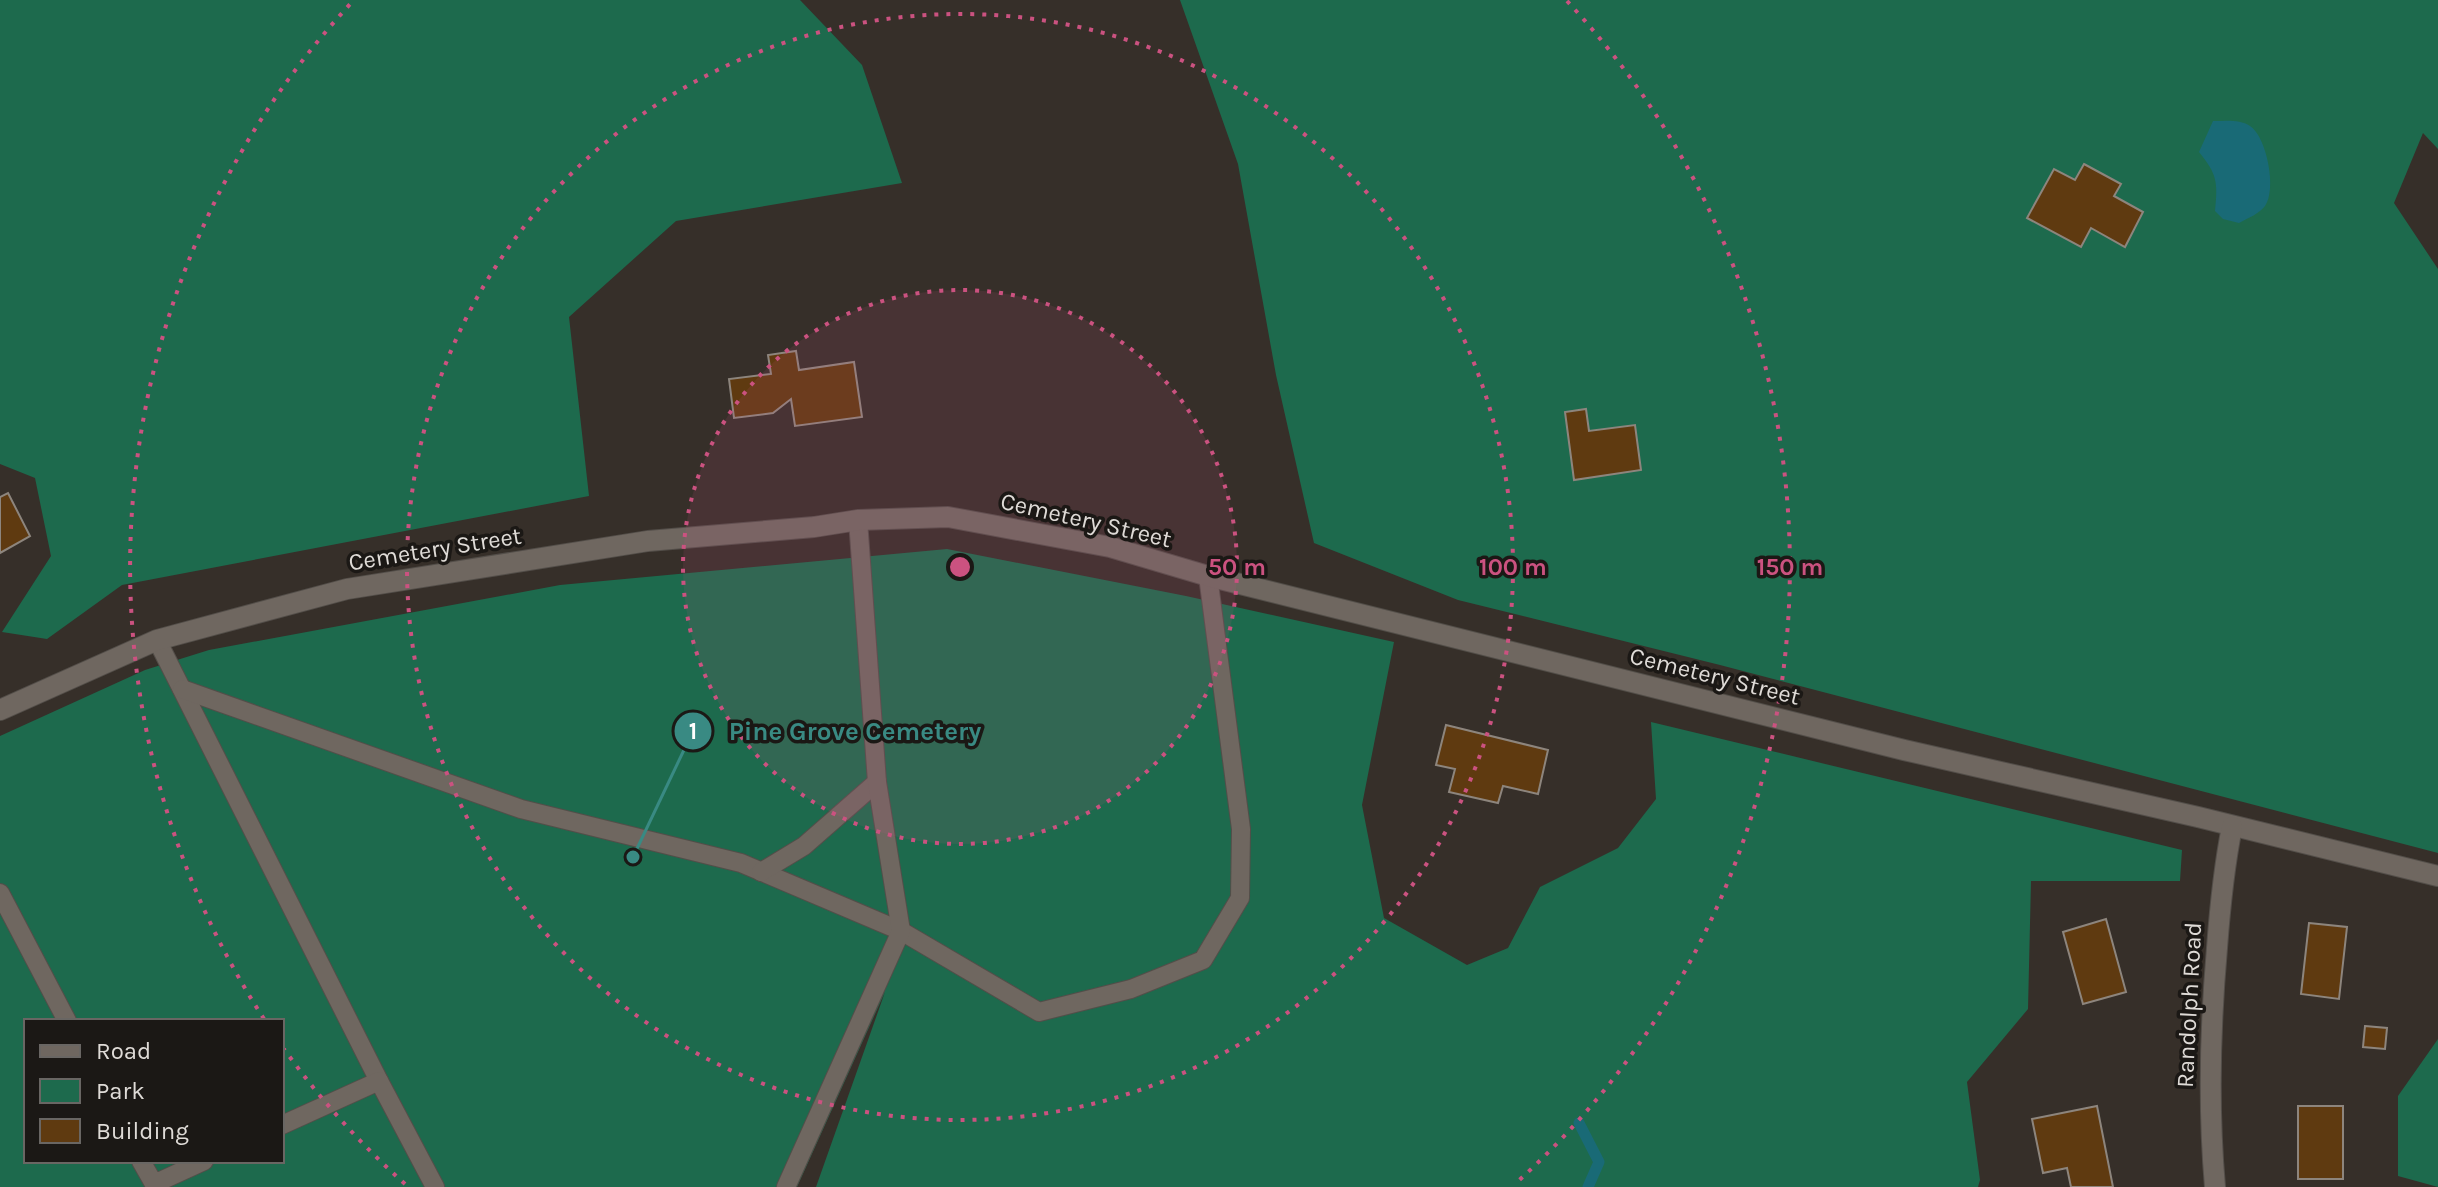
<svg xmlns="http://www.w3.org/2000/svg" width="2438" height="1187" viewBox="0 0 2438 1187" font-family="Karla,sans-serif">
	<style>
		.green { fill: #1d6a4d; fill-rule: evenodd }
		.water { fill: #196a76 }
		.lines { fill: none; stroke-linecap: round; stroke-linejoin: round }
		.stream { stroke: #196a76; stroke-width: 11 }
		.building { fill: #5f3a10; stroke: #8d857d; stroke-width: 2 }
		.lane-casing { stroke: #534e49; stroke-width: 20 }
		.street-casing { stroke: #534e49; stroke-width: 22 }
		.lane { stroke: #6f6760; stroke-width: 18 }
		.street { stroke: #6f6760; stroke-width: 20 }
		.ring { fill: none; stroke: #cb5280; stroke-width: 4; stroke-dasharray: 4 8 }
		.labels { text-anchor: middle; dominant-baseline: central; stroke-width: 7; stroke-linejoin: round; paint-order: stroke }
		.street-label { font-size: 24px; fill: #dfdbd7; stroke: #1b1815 }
		.centre { fill: #cb5280; stroke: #1b1815; stroke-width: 4 }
		.ring-label { font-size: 24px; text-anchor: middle; font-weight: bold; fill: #cb5280; stroke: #1b1815; stroke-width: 7; stroke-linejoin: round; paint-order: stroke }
		.leader { fill: none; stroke: #398a83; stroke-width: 3 }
		.callout-dot { fill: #398a83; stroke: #1b1815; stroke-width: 3 }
		.mark-label { font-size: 24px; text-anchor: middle; font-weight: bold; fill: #fff }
		.callout-label { font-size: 26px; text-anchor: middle; font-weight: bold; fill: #398a83; stroke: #1b1815; stroke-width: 7; stroke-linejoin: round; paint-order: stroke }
	</style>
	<rect width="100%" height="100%" fill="#362f29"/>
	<g class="green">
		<polygon points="0,0 800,0 862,65 902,183 676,221 569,317 589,496 122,585 47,639 2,632 51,556 35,478 0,464"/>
		<polygon points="1180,0 2438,0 2438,149 2423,133 2394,203 2438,269 2438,853 1720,665 1458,600 1314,543 1276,375 1238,164"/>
		<path d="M947,549L1186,596L1394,642L1362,805L1384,918L1467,965L1508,948L1540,887L1618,848L1656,799L1651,722L2182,850L2180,881H2031L2028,1009L1967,1082L1980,1180L1978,1187H816L885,992L797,1187H0V736L145,670L209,650L560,585ZM26,1021H282V1161H26Z"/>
		<polygon points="2438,1039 2438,1187 2398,1176 2398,1096"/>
	</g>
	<path class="water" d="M2213,121C2225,121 2240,119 2250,126C2267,137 2277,190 2265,206C2259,214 2248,218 2239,223L2223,219L2215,211C2218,182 2217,174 2199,152Z"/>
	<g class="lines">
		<polyline class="stream" points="1579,1123 1599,1162 1588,1187"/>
	</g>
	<g class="building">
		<polygon points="2084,164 2121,184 2114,196 2143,212 2125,247 2091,228 2081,247 2027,218 2054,169 2075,180"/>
		<polygon points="796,351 799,370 854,362 862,417 795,426 791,399 773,413 734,418 729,379 771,374 768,355"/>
		<polygon points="1586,409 1589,431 1635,425 1641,470 1574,480 1565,412"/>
		<polygon points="8,493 30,536 0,553 0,497"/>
		<polygon points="1446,725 1548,750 1538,794 1503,786 1498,803 1449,792 1455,769 1436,765"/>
		<polygon points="2106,919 2126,992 2083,1004 2063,932"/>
		<polygon points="2309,923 2347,927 2339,999 2301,994"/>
		<polygon points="2365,1026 2387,1028 2385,1049 2363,1047"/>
		<polygon points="2097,1106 2113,1187 2071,1187 2067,1168 2043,1173 2032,1119"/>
		<rect x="2298" y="1106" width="45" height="73"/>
	</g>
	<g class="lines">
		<defs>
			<g id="lane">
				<polyline points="157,640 379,1081"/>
				<polyline points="182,689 521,809 741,863 901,931 1039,1012 1131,989 1203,960 1240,898 1241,829 1208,576"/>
				<polyline points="761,872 804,846 877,782"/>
				<polyline points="0,893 67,1021"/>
				<polyline points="282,1125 379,1081 435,1187"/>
				<polyline points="141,1161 154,1184 204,1161"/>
				<polyline points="786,1187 901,931 877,782 858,520"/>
			</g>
			<g id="street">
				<polyline points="0,710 157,640 347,589 648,541 814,527 858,520 948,517 1110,547 1208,576 1904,750 2198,817 2438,876"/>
				<path d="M2215,1187C2208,1107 2210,1028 2217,948C2220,907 2224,867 2232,827"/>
			</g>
		</defs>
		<use href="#lane" class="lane-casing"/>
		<use href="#street" class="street-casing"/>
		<use href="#lane" class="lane"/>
		<use href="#street" class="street"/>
	</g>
	<circle cx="960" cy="567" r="277" fill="#cb5280" fill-opacity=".12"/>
	<g class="ring">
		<circle cx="960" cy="567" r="277"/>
		<circle cx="960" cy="567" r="553"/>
		<path d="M405 1184A830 830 0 0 1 284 1049M264 1019A830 830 0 0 1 353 1M1567 1A830 830 0 0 1 1515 1184"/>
	</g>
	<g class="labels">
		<g class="street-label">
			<text transform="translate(1086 520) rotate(13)">Cemetery Street</text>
			<text transform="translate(435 549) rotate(-9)">Cemetery Street</text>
			<text transform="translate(1715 676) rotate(14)">Cemetery Street</text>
			<text transform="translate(2189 1005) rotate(-87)">Randolph Road</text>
		</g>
	</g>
	<circle cx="960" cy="567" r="12" class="centre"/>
	<g class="ring-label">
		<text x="1237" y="575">50 m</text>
		<text x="1513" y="575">100 m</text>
		<text x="1790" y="575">150 m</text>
	</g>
	<path class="leader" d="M633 857L693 731"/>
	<g class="callout-dot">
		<circle cx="633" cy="857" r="8"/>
		<circle cx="693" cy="731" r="20"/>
	</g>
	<g class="mark-label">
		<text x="693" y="739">1</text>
	</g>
	<g class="callout-label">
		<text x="855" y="740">Pine Grove Cemetery</text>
	</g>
	<rect x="24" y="1019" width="260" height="144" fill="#1b1815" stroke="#696663" stroke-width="2"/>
	<rect x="40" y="1045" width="40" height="12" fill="#6f6760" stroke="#696663" stroke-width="2"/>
	<text x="96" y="1059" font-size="24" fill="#dfdbd7">Road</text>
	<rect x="40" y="1079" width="40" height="24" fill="#1d6a4d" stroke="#696663" stroke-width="2"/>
	<text x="96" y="1099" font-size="24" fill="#dfdbd7">Park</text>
	<rect x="40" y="1119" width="40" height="24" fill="#5f3a10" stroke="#696663" stroke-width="2"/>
	<text x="96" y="1139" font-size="24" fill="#dfdbd7">Building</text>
</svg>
